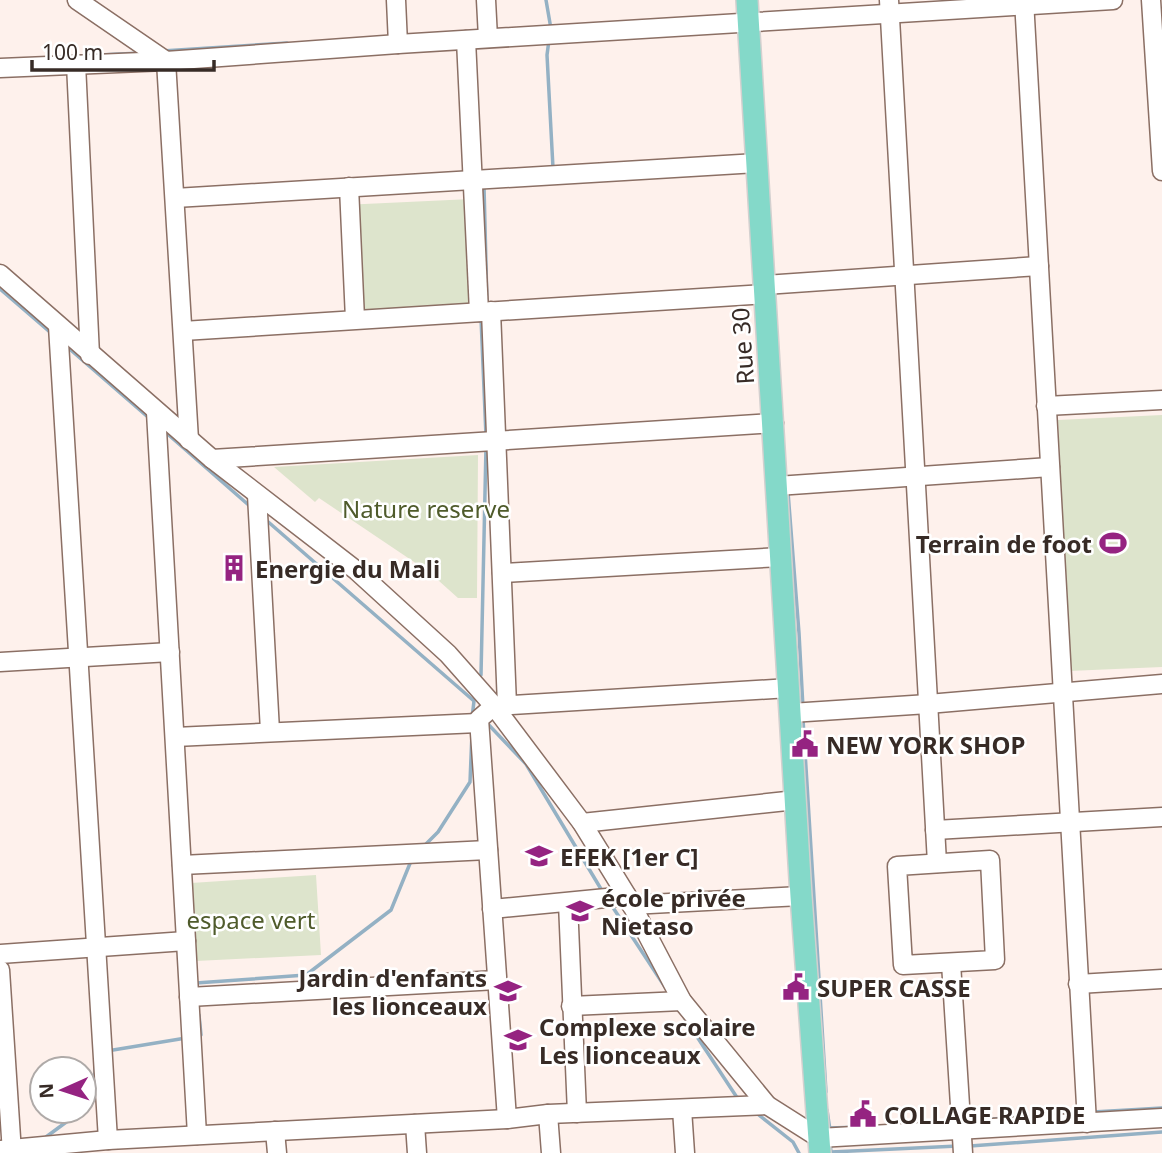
<svg xmlns="http://www.w3.org/2000/svg" width="1162" height="1153" viewBox="0 0 1162 1153" font-family="'Noto Sans',sans-serif">
	<style>
		.green { fill: #dde4cc }
		.lines { fill: none; stroke-linecap: round; stroke-linejoin: round }
		.stream { stroke: #94b1c4; stroke-width: 3.5 }
		.minor-casing { stroke: #8b6f64; stroke-width: 21 }
		.major-casing { stroke: #d3d0cf; stroke-width: 24 }
		.minor { stroke: #fff; stroke-width: 18 }
		.major { stroke: #84d9c9; stroke-width: 21 }
		.labels { text-anchor: middle; dominant-baseline: central; stroke-width: 5; stroke-linejoin: round; paint-order: stroke }
		.street-label { font-size: 24px; fill: #372b26; stroke: #fff }
		.park-label { font-size: 24px; fill: #4f5b2b; stroke: #fff }
		.poi-label { font-size: 24px; font-weight: bold; fill: #372b26; stroke: #fff; text-anchor: start }
	</style>
	<rect width="100%" height="100%" fill="#fef1ec"/>
	<g class="green">
		<polygon points="471,199 476,310 347,316 343,205"/>
		<polygon points="1162,415 1162,667 1069,671 1058,420"/>
		<polygon points="478,455 477,598 458,598 429,572 319,498 315,502 274,467"/>
		<polygon points="316,875 321,955 196,961 191,883"/>
	</g>
	<g class="lines">
		<g class="stream">
			<polyline points="546,0 551,29"/>
			<polyline points="549,40 547,55 553,168"/>
			<polyline points="162,51 287,43"/>
			<polyline points="78,56 141,53"/>
			<polyline points="484,186 487,305"/>
			<polyline points="0,289 51,333"/>
			<polyline points="481,318 486,436"/>
			<polyline points="65,345 149,418"/>
			<polyline points="163,430 252,508"/>
			<polyline points="788,492 799,633 803,708"/>
			<polyline points="266,520 474,701 472,718"/>
			<polyline points="481,675 486,447"/>
			<polyline points="803,719 826,1092"/>
			<polyline points="486,722 526,764 604,894"/>
			<polyline points="424,846 438,832 470,782 472,733"/>
			<polyline points="610,903 667,990"/>
			<polyline points="196,983 306,975 391,910 411,861"/>
			<polyline points="684,1017 736,1096 741,1100"/>
			<polyline points="197,1036 201,1035 199,1015"/>
			<polyline points="107,1051 186,1038"/>
			<polyline points="84,1099 95,1084 95,1062"/>
			<polyline points="827,1110 830,1130"/>
			<polyline points="755,1112 793,1142 799,1153"/>
			<polyline points="1093,1112 1162,1108"/>
			<polyline points="992,1119 1082,1113"/>
			<polyline points="829,1128 862,1127"/>
			<polyline points="46,1137 69,1120 76,1111"/>
			<polyline points="830,1141 831,1153"/>
			<polyline points="970,1146 1162,1132"/>
			<polyline points="831,1152 958,1146"/>
		</g>
		<defs>
			<g id="minor">
				<polyline points="77,0 166,61 189,440"/>
				<polyline points="396,0 398,44"/>
				<polyline points="486,0 488,38"/>
				<polyline points="889,0 937,863"/>
				<polyline points="1024,0 1087,1123"/>
				<polyline points="1151,0 1162,171"/>
				<polyline points="466,40 479,312"/>
				<polyline points="76,64 90,355"/>
				<polyline points="0,68 166,61 398,44 1113,0"/>
				<polyline points="349,187 355,319"/>
				<polyline points="175,198 757,163"/>
				<polyline points="0,274 212,459 357,571 448,654 494,706 582,823 627,896 682,1001 767,1105 819,1138 1162,1118"/>
				<polyline points="765,285 1039,266"/>
				<polyline points="491,311 507,705"/>
				<polyline points="58,326 108,1140"/>
				<polyline points="183,331 766,294"/>
				<polyline points="1046,406 1162,400"/>
				<polyline points="156,412 197,1135"/>
				<polyline points="212,459 774,423"/>
				<polyline points="777,486 1050,467"/>
				<polyline points="257,495 270,731"/>
				<polyline points="502,573 781,557"/>
				<polyline points="0,662 170,652"/>
				<polyline points="791,713 928,704 1162,684"/>
				<polyline points="175,737 478,723"/>
				<polyline points="582,823 796,800"/>
				<polyline points="935,830 1162,817"/>
				<polygon points="990,860 995,960 903,965 897,866"/>
				<polyline points="182,865 488,850"/>
				<polyline points="568,903 577,1113"/>
				<polyline points="631,905 801,896"/>
				<polyline points="492,909 627,896"/>
				<polyline points="0,954 186,941"/>
				<polyline points="951,963 963,1153"/>
				<polyline points="0,970 12,1153"/>
				<polyline points="1078,984 1162,979"/>
				<polyline points="189,997 497,980"/>
				<polyline points="571,1006 682,1001"/>
				<polyline points="682,1109 685,1153"/>
				<polyline points="548,1114 551,1153"/>
				<polyline points="507,1119 479,719 494,706 789,688"/>
				<polyline points="415,1124 417,1153"/>
				<polyline points="275,1131 277,1153"/>
				<polyline points="0,1150 108,1140 507,1119 548,1114 767,1105"/>
			</g>
			<polyline id="major" points="747,0 801,896 820,1153"/>
		</defs>
		<use href="#minor" class="minor-casing"/>
		<use href="#major" class="major-casing"/>
		<use href="#minor" class="minor"/>
		<use href="#major" class="major"/>
	</g>
	<defs>
		<symbol id="stadium-bare" viewBox="-9 -9 18 18"><path d="M0-5a6.5 5 0 1 0 0 10a6.5 5 0 1 0 0-10ZM-3.5-1.8h7v3.6h-7Z" fill="#952381" stroke="#fff" stroke-width="2.5" paint-order="stroke"/></symbol>
		<symbol id="building-bare" viewBox="-9 -9 18 18"><path d="M-4-6H4V6H1V3H-1V6H-4ZM-2.5-4.3h1.7v1.8h-1.7ZM.8-4.3h1.7v1.8H.8ZM-2.5-1h1.7V.8h-1.7ZM.8-1h1.7V.8H.8Z" fill="#952381" stroke="#fff" stroke-width="2.5" paint-order="stroke"/></symbol>
		<symbol id="civic-bare" viewBox="-9 -9 18 18"><path d="M-.6-6.5H3V-4.5H.6V-3L4-1V1h2V6H-6V1h2V-1L-.6-3ZM-1.2 2.5V6h2.4V2.5Z" fill="#952381" stroke="#fff" stroke-width="2.5" paint-order="stroke"/></symbol>
		<symbol id="school-bare" viewBox="-9 -9 18 18"><path d="M0-5L7-2L0 1L-7-2ZM-4 1L0 2.5L4 1V4Q0 6-4 4Z" fill="#952381" stroke="#fff" stroke-width="2.5" paint-order="stroke"/></symbol>
	</defs>
	<g fill-rule="evenodd">
		<use href="#stadium-bare" x="1094" y="524" width="38" height="38"/>
		<use href="#building-bare" x="215" y="549" width="38" height="38"/>
		<use href="#civic-bare" x="786" y="725" width="38" height="38"/>
		<use href="#school-bare" x="520" y="837" width="38" height="38"/>
		<use href="#school-bare" x="561" y="892" width="38" height="38"/>
		<use href="#civic-bare" x="777" y="968" width="38" height="38"/>
		<use href="#school-bare" x="489" y="972" width="38" height="38"/>
		<use href="#school-bare" x="499" y="1021" width="38" height="38"/>
		<use href="#civic-bare" x="844" y="1095" width="38" height="38"/>
	</g>
	<g class="labels">
		<g class="street-label">
			<text transform="translate(742 346) rotate(-94)">Rue 30</text>
		</g>
		<g class="park-label">
			<text x="426" y="508">Nature reserve</text>
			<text x="251" y="919">espace vert</text>
		</g>
		<g class="poi-label">
			<text x="1092" y="543" text-anchor="end">Terrain de foot</text>
			<text x="255" y="568">Energie du Mali</text>
			<text x="826" y="744">NEW YORK SHOP</text>
			<text x="560" y="856">EFEK [1er C]</text>
			<text x="601" y="897">école privée<tspan x="601" dy="28">Nietaso</tspan></text>
			<text x="487" y="977" text-anchor="end">Jardin d'enfants<tspan x="487" dy="28">les lionceaux</tspan></text>
			<text x="817" y="987">SUPER CASSE</text>
			<text x="539" y="1026">Complexe scolaire<tspan x="539" dy="28">Les lionceaux</tspan></text>
			<text x="884" y="1114">COLLAGE RAPIDE</text>
		</g>
	</g>
	<g transform="translate(63 1090) rotate(267)"><circle r="33" fill="#ffffff" stroke="#afaaa8" stroke-width="2"/>
	<path d="M0-5L12 26L0 18L-12 26Z" fill="#952381"/>
	<text y="-10" font-size="19" font-weight="bold" text-anchor="middle" fill="#372b26">N</text>
	</g>
	<path d="M32 60v10h182v-10" fill="none" stroke="#372b26" stroke-width="3.5"/>
	<text x="42" y="60" font-size="21" fill="#372b26" stroke="#ffffff" stroke-width="5" paint-order="stroke">100 m</text>
</svg>
